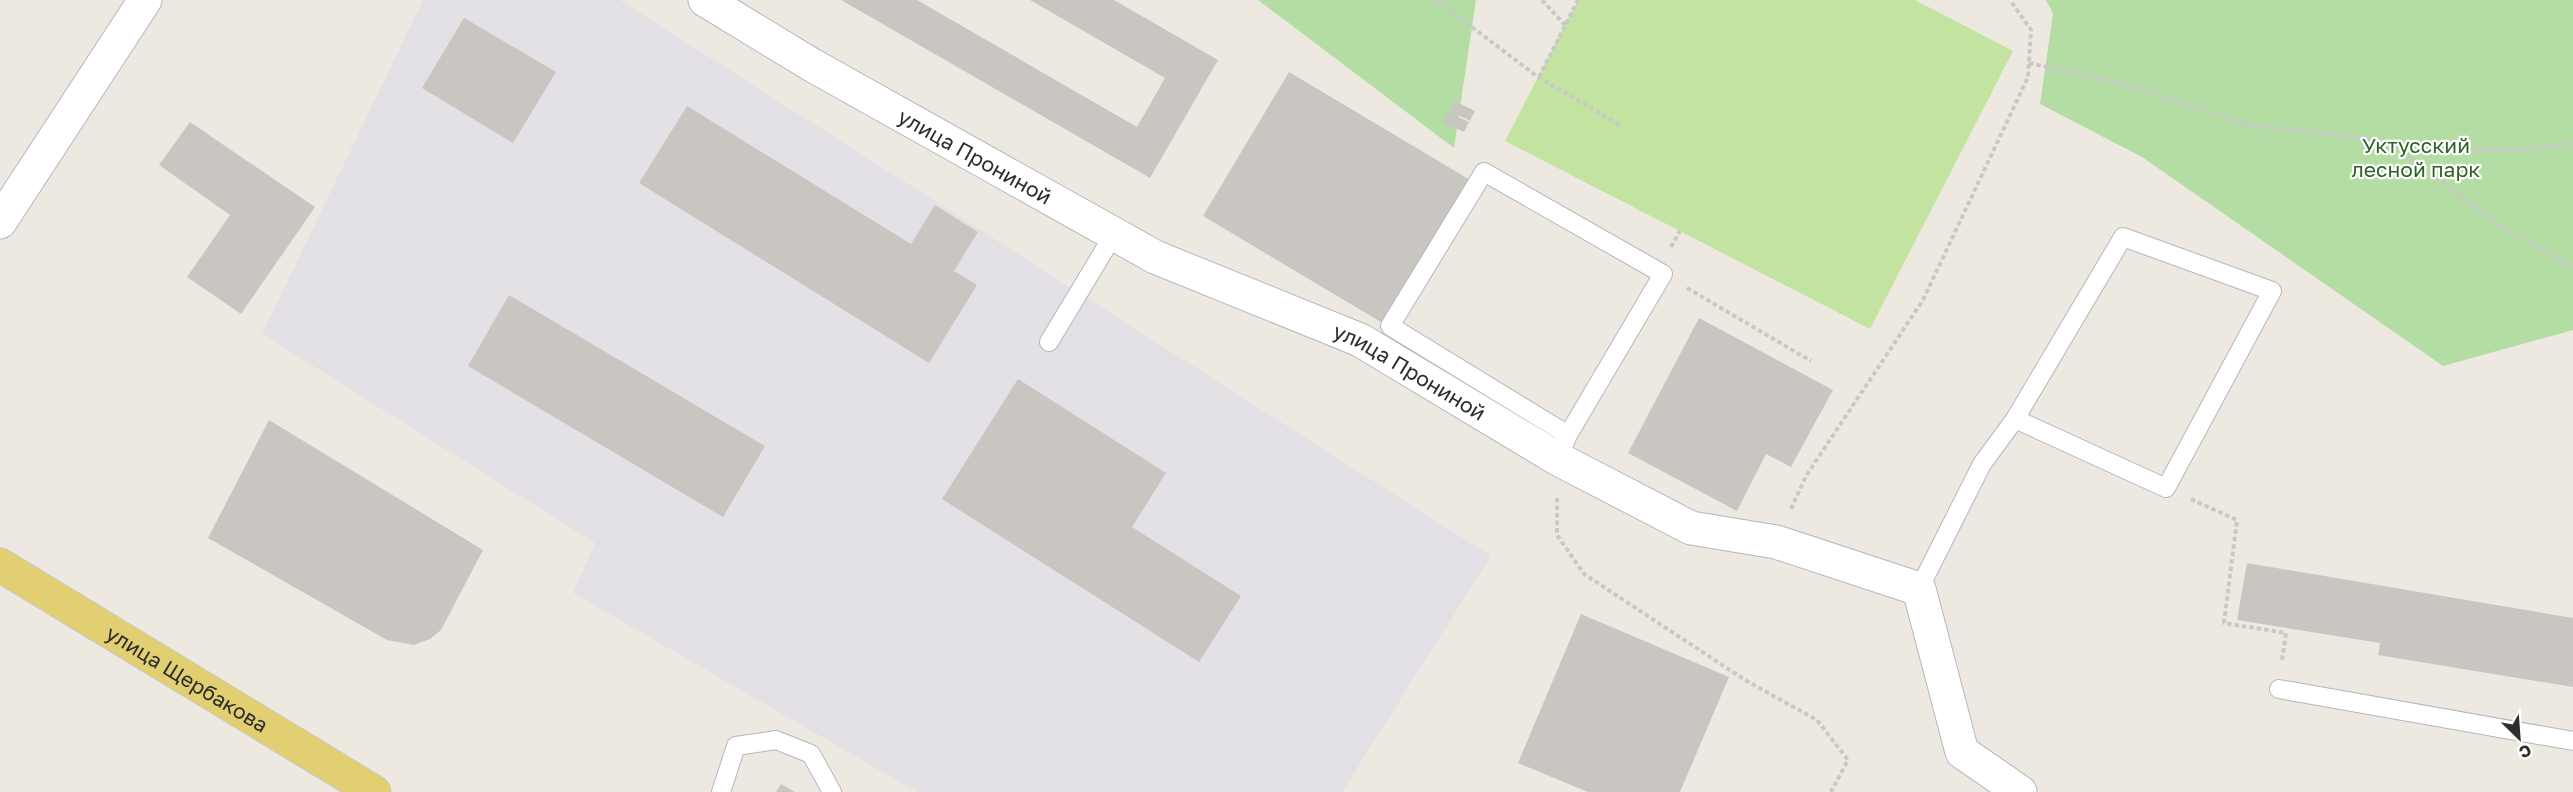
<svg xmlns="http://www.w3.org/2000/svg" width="2573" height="792" viewBox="0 0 2573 792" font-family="'Golos Text',sans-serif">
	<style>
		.industrial { fill: #e3e1e6 }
		.green { fill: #b4dda4 }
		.pitch { fill: #c3e3a1 }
		.building { fill: #c9c5c0 }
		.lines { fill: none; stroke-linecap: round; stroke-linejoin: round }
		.lane-casing { stroke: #b5b6bf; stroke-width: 20 }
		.street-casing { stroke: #b5b6bf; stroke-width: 35 }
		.primary-casing { stroke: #c8c8c8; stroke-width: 35 }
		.path { stroke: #c8c8c8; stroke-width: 4; stroke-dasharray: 4.5 3; stroke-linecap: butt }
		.lane { stroke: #fff; stroke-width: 18 }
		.street { stroke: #fff; stroke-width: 33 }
		.primary { stroke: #e2cf71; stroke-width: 33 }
		.labels { text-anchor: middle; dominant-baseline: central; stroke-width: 4.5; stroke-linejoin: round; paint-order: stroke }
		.park-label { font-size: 21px; fill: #2d6423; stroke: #fff }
		.street-label { font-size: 21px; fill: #2d2d2d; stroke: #fff }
	</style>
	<rect width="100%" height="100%" fill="#ede9e1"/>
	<polygon class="industrial" points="423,0 620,0 1491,556 1342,792 917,792 573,593 595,543 262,334"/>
	<g class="green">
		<polygon points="1258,0 1476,0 1454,148"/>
		<polygon points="2046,0 2573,0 2573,330 2443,366 2142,157 2040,104 2053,14"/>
	</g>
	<polygon class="pitch" points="1578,0 1915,0 2013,51 1870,329 1505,141"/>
	<g class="building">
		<polygon points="841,0 917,0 1137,127 1165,78 1030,0 1114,0 1218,60 1150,178"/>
		<polygon points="464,18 556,72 513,143 422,88"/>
		<polygon points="1289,72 1472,181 1386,325 1203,216"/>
		<polygon points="1454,101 1475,111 1470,121 1450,111"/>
		<polygon points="687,106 911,244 935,205 978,232 954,271 977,285 929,363 639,183"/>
		<polygon points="1448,112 1469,122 1464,132 1443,122"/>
		<polygon points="190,122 315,207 241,314 187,277 230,215 159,165"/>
		<polygon points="509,295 765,446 723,517 468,366"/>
		<polygon points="1699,318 1833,390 1791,467 1766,454 1737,511 1628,453"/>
		<polygon points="1018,379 1166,473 1132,527 1241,596 1199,662 942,499"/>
		<polygon points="269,420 483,550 441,630 430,639 414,645 387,640 208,538"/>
		<polygon points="2247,563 2573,618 2573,687 2378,655 2380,643 2237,620"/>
		<polygon points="1581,614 1729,677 1680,792 1588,792 1518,763"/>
		<polygon points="781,784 795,792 776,792"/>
	</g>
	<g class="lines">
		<defs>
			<g id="lane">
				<polyline points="1049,342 1114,234"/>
				<polyline points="1558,459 1568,435 1663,274 1484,172 1390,326 1568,435"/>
				<polyline points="1919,589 1982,464 2015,419 2166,488 2272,291 2123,237 2015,419"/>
				<polyline points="2279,689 2573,741"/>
				<polyline points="721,792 736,746 776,740 811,754 832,792"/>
			</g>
			<g id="street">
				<path id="s1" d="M705,0L812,65L1155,257L1360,340L1558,459L1691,528L1776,542L1919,589L1962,752L2020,792"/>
				<polyline points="0,222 145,0"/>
			</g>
			<g id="primary">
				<path id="s2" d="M0,565L374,792"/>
			</g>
		</defs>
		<use href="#lane" class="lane-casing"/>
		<use href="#street" class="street-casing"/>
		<use href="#primary" class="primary-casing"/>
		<g class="path">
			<polyline points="1436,0 1538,77 1620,125"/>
			<polyline points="1542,0 1565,25"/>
			<polyline points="2029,63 2124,84 2248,125 2348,136 2416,149 2522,150 2573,143"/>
			<polyline points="1539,77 1578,0"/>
			<polyline points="2394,146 2501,227 2573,267"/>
			<polyline points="1671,247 1680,231"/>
			<polyline points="1687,288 1811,361"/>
			<polyline points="1557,498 1557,535 1584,574 1745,680 1817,720 1848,760 1831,792"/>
			<polyline points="2191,499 2237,520 2224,623 2286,633 2282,660"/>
			<polyline points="1791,509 1806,476 1923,300 2028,77 2031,30 2010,0"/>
		</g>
		<use href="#lane" class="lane"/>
		<use href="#street" class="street"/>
		<use href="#primary" class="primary"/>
	</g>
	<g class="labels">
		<g class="park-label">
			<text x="2416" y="145">Уктусский<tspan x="2416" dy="24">лесной парк</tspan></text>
		</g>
		<g class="street-label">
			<text stroke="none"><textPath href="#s1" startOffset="312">улица Прониной</textPath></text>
			<text stroke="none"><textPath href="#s1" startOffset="798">улица Прониной</textPath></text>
			<text stroke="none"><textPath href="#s2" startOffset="219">улица Щербакова</textPath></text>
		</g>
	</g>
	<g transform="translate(2519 738) rotate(155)" stroke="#ffffff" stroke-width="4.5" paint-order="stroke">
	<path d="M0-4.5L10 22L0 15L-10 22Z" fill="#2d2d2d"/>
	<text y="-9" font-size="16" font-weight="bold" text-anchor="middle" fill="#2d2d2d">С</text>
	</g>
</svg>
